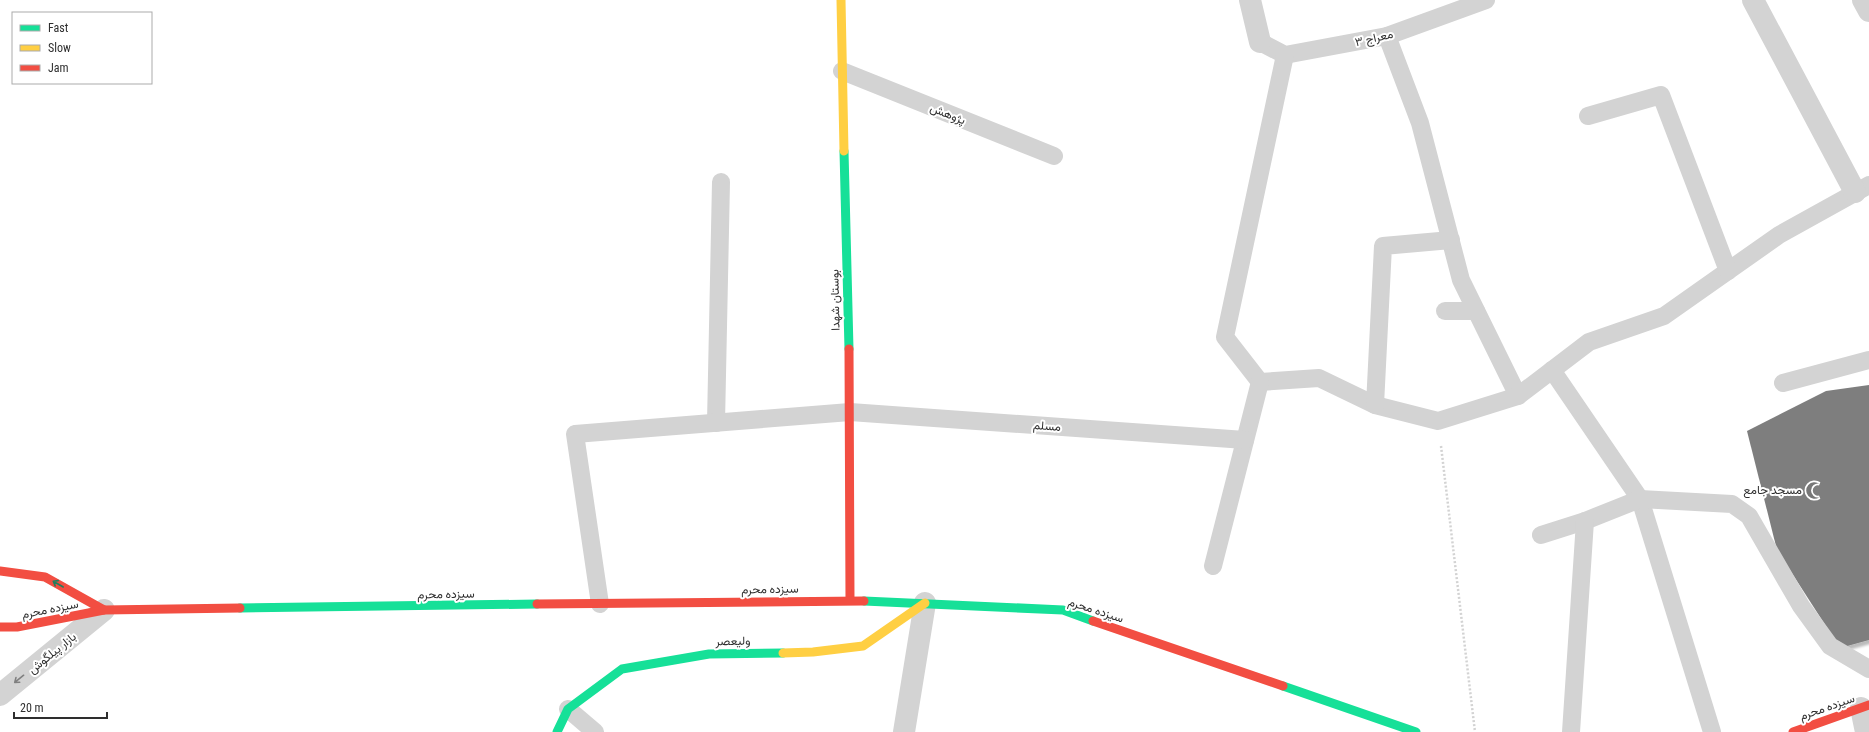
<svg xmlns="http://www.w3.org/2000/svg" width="1869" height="732" viewBox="0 0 1869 732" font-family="'Roboto Condensed',Vazirmatn,sans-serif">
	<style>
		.building { fill: #7e7e7e; filter: url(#shadow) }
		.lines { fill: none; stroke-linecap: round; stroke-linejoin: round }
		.path { stroke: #d3d3d3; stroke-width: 2.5; stroke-dasharray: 2 2; stroke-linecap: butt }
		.lane { stroke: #d3d3d3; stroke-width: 18 }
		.street { stroke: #d3d3d3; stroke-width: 22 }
		.fast { stroke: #16e098; stroke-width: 9 }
		.slow { stroke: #ffcf43; stroke-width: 9 }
		.jam { stroke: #f24e42; stroke-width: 9 }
		.oneway { stroke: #237e5e }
		.oneway2 { stroke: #808080 }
		.labels { text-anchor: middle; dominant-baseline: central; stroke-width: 4; stroke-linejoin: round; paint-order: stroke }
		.street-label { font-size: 12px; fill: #2e2e2e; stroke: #fff }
		.poi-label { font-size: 12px; fill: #2e2e2e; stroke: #fff; text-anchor: end }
	</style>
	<defs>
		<filter id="shadow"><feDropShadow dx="3.5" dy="3.5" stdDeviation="1" flood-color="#0004"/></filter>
	</defs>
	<rect width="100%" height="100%" fill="#fff"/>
	<polygon class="building" points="1869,385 1869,640 1840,648 1777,550 1747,431 1826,391"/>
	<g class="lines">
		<polyline class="path" points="1441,446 1475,732"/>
		<g class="lane">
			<polyline points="1387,36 1420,123 1461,280 1518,396"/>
			<polyline points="1260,42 1285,55 1387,36 1486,0"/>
			<polyline points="1285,55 1225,337 1260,382 1319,378 1375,405 1438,421 1518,396 1589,342 1664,316 1779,235 1869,185"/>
			<polyline points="842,71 1054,156"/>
			<polyline points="1588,116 1661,95 1728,271"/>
			<polyline points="1445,311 1476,311"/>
			<polyline points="1552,370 1640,499 1712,732"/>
			<polyline points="1783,383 1869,360"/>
			<polyline points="1375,405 1383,246 1451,240"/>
			<polyline points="716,423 721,182"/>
			<polyline points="1541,535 1585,521 1640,499 1732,504 1749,516 1801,606 1830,646 1869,669"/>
			<polyline points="1213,566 1260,382"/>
			<polyline points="600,604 575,434 850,412 1245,440"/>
			<polyline points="568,709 595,732"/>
			<polyline points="1571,732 1585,521"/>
		</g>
		<g class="street">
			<polyline points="1250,0 1260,42"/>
			<polyline points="1753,0 1855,192"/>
			<polyline points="1863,0 1869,11"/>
			<polyline points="0,695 104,610"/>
			<polyline points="1861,708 1866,732"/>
			<polyline points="904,732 925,603"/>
		</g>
		<g class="fast">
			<polyline points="844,151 849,349"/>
			<polyline points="864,601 1063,610 1093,621"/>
			<polyline points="240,608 537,604"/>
			<polyline points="1283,686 1416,732"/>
			<polyline points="557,732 568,709 622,669 709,654 783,653"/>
		</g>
		<g class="slow">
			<polyline points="841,0 844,151"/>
			<polyline points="783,653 813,652 863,646 925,603"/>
		</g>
		<g class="jam">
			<polyline points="849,349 850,600"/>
			<polyline points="0,571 45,577 104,610"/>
			<polyline points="537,604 864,601"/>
			<polyline points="1093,621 1283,686"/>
			<polyline points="0,627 17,627 104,610 240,608"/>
			<polyline points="1793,732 1869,705"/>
		</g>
	</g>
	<defs><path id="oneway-shaft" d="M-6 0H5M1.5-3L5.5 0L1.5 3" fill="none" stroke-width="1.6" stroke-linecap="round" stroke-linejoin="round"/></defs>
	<use class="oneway" href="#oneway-shaft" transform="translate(58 584) rotate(-150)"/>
	<use class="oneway2" href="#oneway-shaft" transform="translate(19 679) rotate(141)"/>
	<defs>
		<symbol id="mosque-bare" viewBox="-9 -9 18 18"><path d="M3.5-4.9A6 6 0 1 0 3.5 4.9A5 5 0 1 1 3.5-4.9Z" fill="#777" stroke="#fff" stroke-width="2.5" paint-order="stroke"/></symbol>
	</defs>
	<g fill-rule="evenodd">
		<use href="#mosque-bare" x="1802" y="478" width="25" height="25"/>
	</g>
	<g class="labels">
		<g class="street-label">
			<text transform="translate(1374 38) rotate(-13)">معراج ۳</text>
			<text transform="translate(948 114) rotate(22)">پژوهش</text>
			<text transform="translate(835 300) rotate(-91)">بوستان شهدا</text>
			<text transform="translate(1047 426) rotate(4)">مسلم</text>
			<text transform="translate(770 589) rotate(-1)">سیزده محرم</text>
			<text transform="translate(446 594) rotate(-1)">سیزده محرم</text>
			<text transform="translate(50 609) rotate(-11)">سیزده محرم</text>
			<text transform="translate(1096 610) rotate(18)">سیزده محرم</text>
			<text transform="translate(733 641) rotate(-1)">ولیعصر</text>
			<text transform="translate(52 653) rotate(-39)">بازار پیلگوش</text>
			<text transform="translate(1827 707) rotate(-19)">سیزده محرم</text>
		</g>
		<g class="poi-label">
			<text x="1802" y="490">مسجد جامع</text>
		</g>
	</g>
	<rect x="12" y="12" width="140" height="72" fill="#ffffff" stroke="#ababab"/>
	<rect x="20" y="25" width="20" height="6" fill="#16e098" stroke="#ababab"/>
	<text x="48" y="32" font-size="12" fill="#2e2e2e">Fast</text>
	<rect x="20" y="45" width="20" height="6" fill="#ffcf43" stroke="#ababab"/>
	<text x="48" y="52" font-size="12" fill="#2e2e2e">Slow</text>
	<rect x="20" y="65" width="20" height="6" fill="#f24e42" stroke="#ababab"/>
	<text x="48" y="72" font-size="12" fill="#2e2e2e">Jam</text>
	<path d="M14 712v6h93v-6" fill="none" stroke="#2e2e2e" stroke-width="2"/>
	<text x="20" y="712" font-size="12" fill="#2e2e2e" stroke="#ffffff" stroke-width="3" paint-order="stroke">20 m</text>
</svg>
